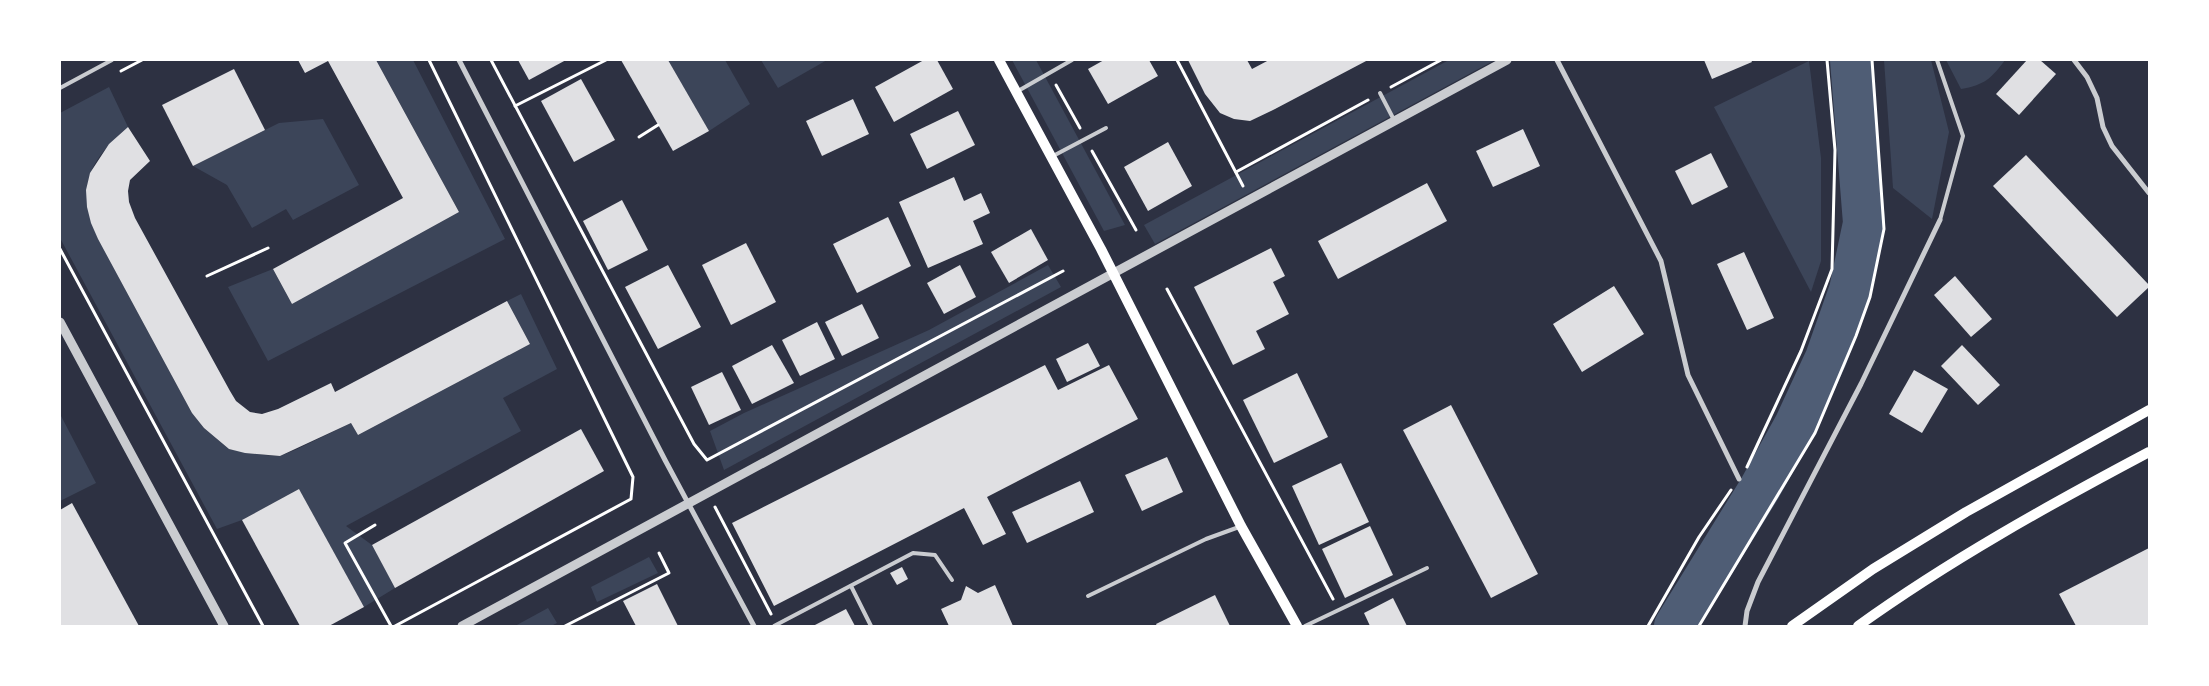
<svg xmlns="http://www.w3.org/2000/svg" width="2209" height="686" viewBox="0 0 2209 686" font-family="Roboto,sans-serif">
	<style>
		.green { fill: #3c4559 }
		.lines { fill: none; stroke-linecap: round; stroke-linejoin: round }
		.river { stroke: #4f5d75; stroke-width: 42 }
		.building { fill: #e0e0e3 }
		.path { stroke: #fff; stroke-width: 3 }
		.service { stroke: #caccd0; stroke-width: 4 }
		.minor { stroke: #caccd0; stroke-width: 5 }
		.tertiary { stroke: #caccd0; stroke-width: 9 }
		.secondary { stroke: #fff; stroke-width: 10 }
	</style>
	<rect width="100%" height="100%" fill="#2d3142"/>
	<g class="green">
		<polygon points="376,60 413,60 505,239 268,361 228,287 273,269 292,304 459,212"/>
		<polygon points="668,60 725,60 750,104 709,131"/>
		<polygon points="761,60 827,60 778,88"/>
		<polygon points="1012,60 1036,60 1125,225 1104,231"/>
		<polygon points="1449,60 1493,61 1155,244 1144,225"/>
		<polygon points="1884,60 1931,60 1949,132 1932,219 1893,188"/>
		<path d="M1946,60H2005C1991,79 1984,85 1961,89Z"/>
		<polygon points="1809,61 1821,158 1821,261 1811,292 1714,107"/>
		<path d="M109,87L128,127C87,163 76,186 98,239L192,413L204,428L229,449L264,455L280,456L295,450L351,423L358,435L530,344L507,301L521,294L557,369L503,398L521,431L346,526L372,545L395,588L364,607L299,489L242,520L217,529L60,238V113Z"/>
		<polygon points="323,119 359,185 293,220 286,209 252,228 227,185 193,166 279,123"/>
		<polygon points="1048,265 1061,287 724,470 710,431 744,413 929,330"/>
		<polygon points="60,414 96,483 60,501"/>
		<polygon points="649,557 658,573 597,602 591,587"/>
		<polygon points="548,608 557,623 551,626 515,626"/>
	</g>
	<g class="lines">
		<polyline class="river" points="1675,626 1760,488 1795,425 1826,358 1850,290 1864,223 1851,60"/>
	</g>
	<g class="building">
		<polygon points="298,60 376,60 459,212 292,304 273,269 403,198 328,61 305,73"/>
		<polygon points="518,60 566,60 529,80"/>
		<polygon points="621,60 668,60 709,131 673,151"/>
		<polygon points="924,60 937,60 953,89 894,122 875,87"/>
		<polygon points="1104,60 1149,60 1158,76 1108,104 1088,69"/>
		<polygon points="1188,60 1247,60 1252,69 1269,60 1368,60 1275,109 1250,121 1234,119 1220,113 1205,94"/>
		<polygon points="1704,60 1751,60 1752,62 1712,79"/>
		<polygon points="2027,60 2040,60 2056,74 2019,115 1996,94"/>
		<polygon points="234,69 265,130 193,166 162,105"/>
		<polygon points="581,79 615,140 574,162 541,101"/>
		<polygon points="853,99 869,134 822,156 806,121"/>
		<polygon points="958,111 975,145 927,169 910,134"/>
		<polygon points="128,127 150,161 130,180 128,191 129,202 135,218 230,391 236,401 250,412 262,414 278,409 331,383 335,392 507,301 530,344 358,435 351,423 280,456 245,453 229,449 204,428 192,413 98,239 91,223 87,207 86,190 90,173 109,144"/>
		<polygon points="1523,129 1540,166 1493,187 1476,151"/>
		<polygon points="1168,142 1192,186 1148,211 1124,167"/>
		<polygon points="1711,153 1728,187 1692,205 1675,171"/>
		<polygon points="2026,155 2149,285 2149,287 2117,317 1993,186"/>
		<polygon points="954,177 964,201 981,193 990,213 973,221 983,244 928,268 899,202"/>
		<polygon points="1427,183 1447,221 1338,279 1318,241"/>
		<polygon points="622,200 648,250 608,270 583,221"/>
		<polygon points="888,217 911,266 857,293 833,244"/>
		<polygon points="1031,229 1048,260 1009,283 991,252"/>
		<polygon points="746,243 776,302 731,325 702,265"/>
		<polygon points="1271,248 1285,276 1273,282 1289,314 1256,331 1265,349 1233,365 1194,287"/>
		<polygon points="1744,252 1774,318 1747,330 1717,264"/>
		<polygon points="668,265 701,327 658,349 625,287"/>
		<polygon points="960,265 976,297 944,314 927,283"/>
		<polygon points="1955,276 1992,319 1971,337 1934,295"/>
		<polygon points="1614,286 1644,334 1582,372 1553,324"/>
		<polygon points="862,304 879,338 842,356 825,322"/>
		<polygon points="817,322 835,359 800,376 782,340"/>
		<polygon points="1088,343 1100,366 1067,382 1056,359"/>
		<polygon points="772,345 794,383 752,404 732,366"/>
		<polygon points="1962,345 2000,385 1978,405 1941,366"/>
		<polygon points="1045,365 1058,390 1109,365 1138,419 987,497 1006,534 983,545 964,508 774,606 732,523"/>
		<polygon points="1914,370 1948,389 1922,433 1889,414"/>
		<polygon points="722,372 741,410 709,425 691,387"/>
		<polygon points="1297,373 1328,437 1274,463 1243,400"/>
		<polygon points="1451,405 1538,574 1491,598 1403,430"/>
		<polygon points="581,429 604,471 395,588 372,545"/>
		<polygon points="1167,457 1183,492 1142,511 1125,475"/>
		<polygon points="1341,463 1369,522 1319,545 1292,486"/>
		<polygon points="1080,481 1094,512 1027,543 1012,512"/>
		<polygon points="299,489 364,607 329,626 300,626 242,520"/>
		<polygon points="72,503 139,626 60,626 60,510"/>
		<polygon points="1370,526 1393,575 1345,598 1322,549"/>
		<polygon points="2149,548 2149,626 2076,626 2059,594"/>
		<polygon points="902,567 908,579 897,585 890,573"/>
		<polygon points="657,584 678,626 636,626 623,601"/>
		<polygon points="995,585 1013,626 949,626 941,609 961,600 966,586 978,593"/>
		<polygon points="1215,595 1230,626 1157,626 1156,624"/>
		<polygon points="1393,598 1407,626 1370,626 1364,613"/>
		<polygon points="846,609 855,626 813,626"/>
	</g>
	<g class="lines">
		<g class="path">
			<polyline points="491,60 694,444 707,460 1063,271"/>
			<polyline points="1177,60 1243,186"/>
			<polyline points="121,71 142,60"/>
			<polyline points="1056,85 1080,128"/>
			<polyline points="1391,87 1441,60"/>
			<polyline points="515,106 606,60"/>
			<polyline points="639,137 658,125"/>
			<polyline points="1092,151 1136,230"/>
			<polyline points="1236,172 1368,100"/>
			<polyline points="60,249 263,626"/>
			<polyline points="207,276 268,248"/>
			<polyline points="1167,289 1333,599"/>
			<polyline points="1747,467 1801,351 1832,269 1835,150 1827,60"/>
			<polyline points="715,507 771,614"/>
			<polyline points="375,525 345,543 391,626"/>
			<polyline points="395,626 631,499 633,477 429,60"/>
			<polyline points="565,626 669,573 659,553"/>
			<polyline points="1648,626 1699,537 1731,490"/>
			<polyline points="1699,626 1815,433 1856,336 1870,297 1884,229 1872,60"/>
		</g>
		<g class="service">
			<polyline points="1937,60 1963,136 1940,220"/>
			<polyline points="60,88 112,60"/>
			<polyline points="1018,91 1072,60"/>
			<polyline points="1380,93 1394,120"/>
			<polyline points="1053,156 1106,128"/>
			<polyline points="851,586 871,626"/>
			<polyline points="1088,596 1206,539 1239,527"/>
			<polyline points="774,626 913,553 935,555 952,580"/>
			<polyline points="1305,626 1427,568"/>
		</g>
		<g class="minor">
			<polyline points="459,60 665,460 754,626"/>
			<polyline points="1557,60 1661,261 1688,375 1739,479"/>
			<polyline points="2074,60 2087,77 2097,98 2103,127 2112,146 2149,193"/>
			<polyline points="1745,626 1747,611 1758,582 1861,384 1940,220"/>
		</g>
		<g class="tertiary">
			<polyline points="60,322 224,626"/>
			<polyline points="462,626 1507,60"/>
		</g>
		<g class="secondary">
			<polyline points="999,60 1101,249 1241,526 1297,626"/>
			<polyline points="1792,626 1873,569 1966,512 2149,410"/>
			<path d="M1858,626C1950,560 2049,505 2149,452"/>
		</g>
	</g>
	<rect width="2209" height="686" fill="none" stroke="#ffffff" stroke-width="122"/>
</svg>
